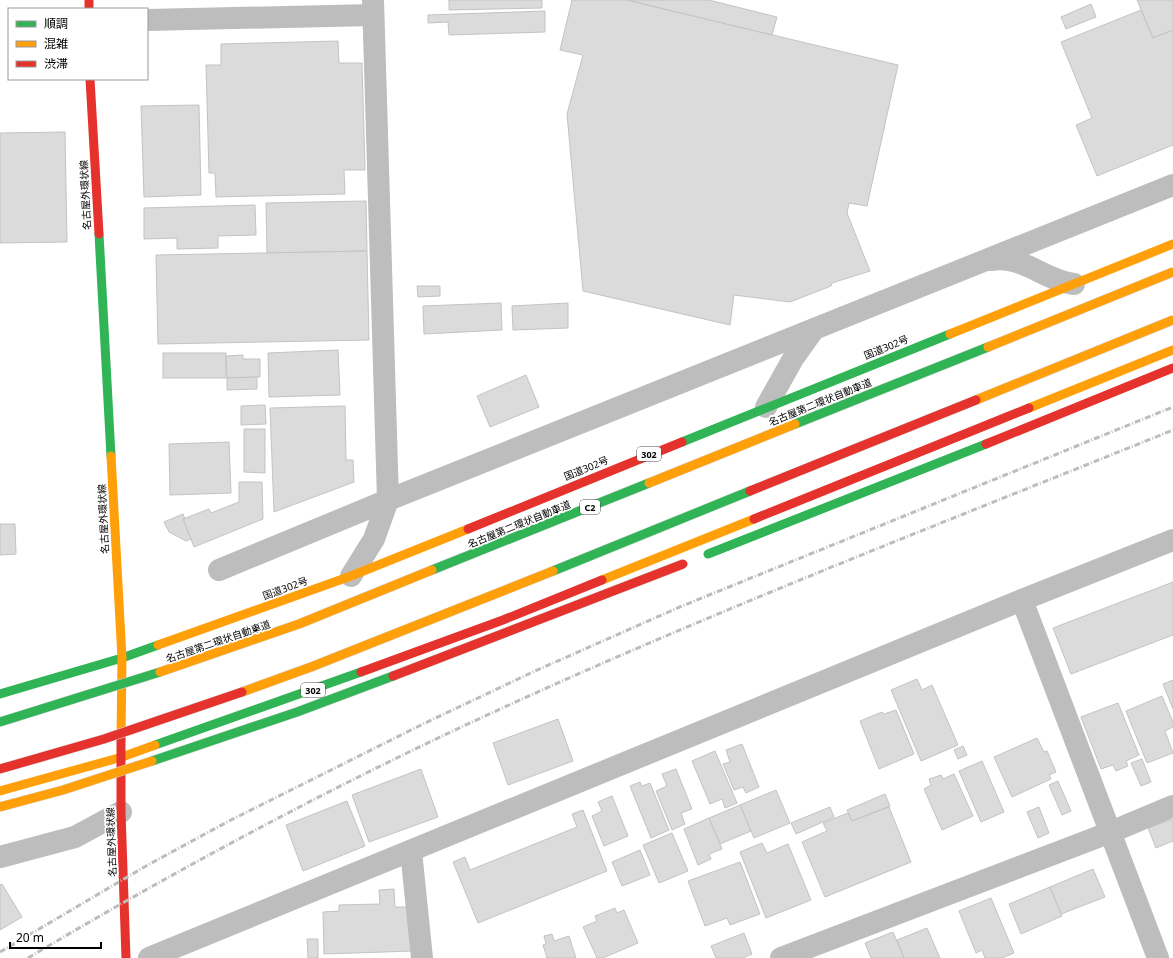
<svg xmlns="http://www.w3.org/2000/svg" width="1173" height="958" viewBox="0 0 1173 958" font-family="'Noto Sans','Noto Sans JP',sans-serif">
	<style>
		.building { fill: #dbdbdb; stroke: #c3c3c3 }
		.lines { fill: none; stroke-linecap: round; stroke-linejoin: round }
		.street { stroke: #bdbdbd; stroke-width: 22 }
		.fast { stroke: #30b455; stroke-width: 9 }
		.slow { stroke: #ff9f0a; stroke-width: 9 }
		.jam { stroke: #e5322d; stroke-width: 9 }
		.rail { stroke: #bdbdbd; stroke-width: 3; stroke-dasharray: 6 2 1 2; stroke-linecap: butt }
		.fast-bridge-casing { stroke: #dbdbdb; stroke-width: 10; stroke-linecap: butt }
		.slow-bridge-casing { stroke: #dbdbdb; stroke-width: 10; stroke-linecap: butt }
		.jam-bridge-casing { stroke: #dbdbdb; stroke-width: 10; stroke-linecap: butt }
		.fast-bridge { stroke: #30b455; stroke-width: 9 }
		.slow-bridge { stroke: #ff9f0a; stroke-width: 9 }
		.jam-bridge { stroke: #e5322d; stroke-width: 9 }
		.labels { text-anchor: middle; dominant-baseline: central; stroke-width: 3.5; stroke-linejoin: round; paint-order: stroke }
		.shield { fill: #fff; stroke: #4c4c4c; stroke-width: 1 }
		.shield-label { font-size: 9px; font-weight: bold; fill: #000 }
		.street-label { font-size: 10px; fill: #000; stroke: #fff }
	</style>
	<rect width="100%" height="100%" fill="#fff"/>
	<g class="building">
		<polygon points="449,0 542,0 542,8 449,10"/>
		<polygon points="572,0 627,0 898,65 867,206 849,203 847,213 870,271 832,283 831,286 790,302 734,295 730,325 583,291 567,114 583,55 560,50"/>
		<polygon points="627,0 709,0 777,17 772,35"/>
		<polygon points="1137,0 1173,0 1173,30 1153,38"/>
		<polygon points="1091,4 1096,17 1066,29 1061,17"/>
		<polygon points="1141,10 1153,38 1173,30 1173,145 1097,176 1076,125 1092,118 1061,42"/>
		<polygon points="545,11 545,32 449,35 448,22 428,23 428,15"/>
		<polygon points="338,41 339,63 362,63 365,170 344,170 345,194 216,197 215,173 209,173 206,65 221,65 221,44"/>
		<polygon points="199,105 201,195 144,197 141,106"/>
		<polygon points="65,132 67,242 0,243 0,133"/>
		<polygon points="366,201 367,251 267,253 266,203"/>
		<polygon points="255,205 256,235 218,236 218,248 177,249 177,238 144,239 144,208"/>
		<polygon points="367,251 369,340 158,344 156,255"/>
		<polygon points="417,286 440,286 440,296 418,297"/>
		<polygon points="501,303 502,330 424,334 423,306"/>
		<polygon points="568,303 568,328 513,330 512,306"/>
		<polygon points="338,350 340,395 269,397 268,353"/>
		<rect x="163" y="353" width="63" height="25"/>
		<polygon points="243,355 243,359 260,359 260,377 227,378 226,356"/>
		<polygon points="526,375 539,407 490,427 477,396"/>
		<polygon points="257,377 257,389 227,390 227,378"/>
		<polygon points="265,405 266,424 241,425 241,406"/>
		<polygon points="345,406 346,460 353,460 354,482 274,512 270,408"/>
		<polygon points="244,429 265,429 265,473 244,472"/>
		<polygon points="229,442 231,493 170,495 169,444"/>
		<polygon points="239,482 262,482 263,519 194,547 183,519 209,509 211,513 239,502"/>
		<polygon points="183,514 185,519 183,519 191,539 186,541 169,532 164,522"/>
		<polygon points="0,524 15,524 16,554 0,555"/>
		<polygon points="1173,582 1173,635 1071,674 1053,628"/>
		<polygon points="917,679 922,690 932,685 958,745 921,761 891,690"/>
		<polygon points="1173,680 1173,709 1163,684"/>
		<polygon points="1162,696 1173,722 1173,727 1165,731 1173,753 1147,763 1126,711"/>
		<polygon points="1118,703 1139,755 1126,761 1128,766 1116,771 1113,765 1101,769 1081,717"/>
		<polygon points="896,710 914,754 879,769 860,721 882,712 884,714"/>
		<polygon points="558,719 573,761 508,785 493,743"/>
		<polygon points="1037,738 1044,752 1047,751 1056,772 1049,775 1051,779 1012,797 994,757"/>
		<polygon points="742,744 759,787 746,793 743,787 734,790 723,764 730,762 726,750"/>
		<polygon points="963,746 967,755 958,759 954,750"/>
		<polygon points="715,751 737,803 725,808 722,799 710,804 692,761"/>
		<polygon points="1142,759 1151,782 1141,786 1131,763"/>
		<polygon points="982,761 1004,812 981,822 959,771"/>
		<polygon points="421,769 438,817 369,842 352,795"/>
		<polygon points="676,769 692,809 681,813 685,824 672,830 656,791 667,786 662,774"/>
		<polygon points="954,774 973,816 942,830 924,789 931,785 929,779 941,775 943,779"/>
		<polygon points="1058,781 1071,811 1062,815 1049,785"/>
		<polygon points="640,782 642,786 650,783 669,830 651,838 630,786"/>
		<polygon points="776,790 790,823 754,838 740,805"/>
		<polygon points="885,794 890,806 852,821 847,810"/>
		<polygon points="612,796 628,836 604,846 592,816 602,811 598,802"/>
		<polygon points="347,801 365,846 303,871 286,825"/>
		<polygon points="740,805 751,831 720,844 709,818"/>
		<polygon points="830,807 834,817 796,834 791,823"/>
		<polygon points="889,807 911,862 825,897 802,842 827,831 823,823 848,813 852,821"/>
		<polygon points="1039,807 1049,833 1038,838 1027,812"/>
		<polygon points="583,810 607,871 478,923 453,862 465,857 470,870 577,827 572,814"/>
		<polygon points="709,818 722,849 709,854 711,859 698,865 684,829"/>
		<polygon points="1173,819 1173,841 1156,848 1148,828"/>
		<polygon points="672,833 688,871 659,883 643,845"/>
		<polygon points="762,843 767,853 788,844 811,900 766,918 740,852"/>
		<polygon points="640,850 650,875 622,886 612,862"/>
		<polygon points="740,862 760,914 730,925 727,918 705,926 688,881"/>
		<polygon points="1093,869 1105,897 1061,914 1050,887"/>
		<polygon points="2,884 22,917 0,930 0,885"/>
		<polygon points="1050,887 1062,916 1021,934 1009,904"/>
		<polygon points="394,889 395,907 411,907 413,951 324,954 323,912 339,911 339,905 380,904 379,890"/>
		<polygon points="991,898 1014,953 1002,958 985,958 982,950 976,953 959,911"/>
		<polygon points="615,908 617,913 624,910 638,943 603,958 597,958 583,927 597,921 595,916"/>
		<polygon points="927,928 940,958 904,958 897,940"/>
		<polygon points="893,932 904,958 871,958 865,943"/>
		<polygon points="744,933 752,954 743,958 716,958 711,946"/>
		<polygon points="552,934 554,941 569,936 576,958 547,958 543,945 546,944 544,936"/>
		<polygon points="307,939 318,939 318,958 308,958"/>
	</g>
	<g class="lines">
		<g class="street">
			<polyline points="147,20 373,15"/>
			<path d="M991,260C1024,255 1043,280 1074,284"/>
			<polyline points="766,407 794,357 814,329"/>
			<polyline points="219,570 388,500 373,0"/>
			<polyline points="351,576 374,539 388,500 1173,185"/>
			<polyline points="1022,600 1158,958"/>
			<polyline points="411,851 422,958"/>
			<polyline points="0,857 75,837 121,812"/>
			<polyline points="149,958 1022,600 1173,540"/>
			<polyline points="781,958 1111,832 1173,806"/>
		</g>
		<g class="fast">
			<polyline points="99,234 111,456"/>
			<polyline points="682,442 950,334"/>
			<polyline points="708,554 986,444"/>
			<polyline points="0,694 122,658 158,645"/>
			<polyline points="155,745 361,672"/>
		</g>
		<g class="slow">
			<polyline points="950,334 1173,244"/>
			<polyline points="1029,408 1173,350"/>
			<polyline points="111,456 122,658 121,739"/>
			<polyline points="602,580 754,519"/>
			<polyline points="158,645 351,576 468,529"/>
			<polyline points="0,791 122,757 155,745"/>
		</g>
		<g class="jam">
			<polyline points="89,0 89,9"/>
			<polyline points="90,79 99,234"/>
			<polyline points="986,444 1173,368"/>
			<polyline points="754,519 1029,408"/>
			<polyline points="468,529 682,442"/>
			<polyline points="361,672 503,620 602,580"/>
			<polyline points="121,739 121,812 126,958"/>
		</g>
		<g class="rail">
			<polyline points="0,952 146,866 229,821 423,724 535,671 682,606 1173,407"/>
			<path d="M28,958C161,879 296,806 436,739C676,625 926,530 1173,430"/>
		</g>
		<defs>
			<g id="fast-bridge">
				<polyline points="795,424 988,347"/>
				<polyline points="432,570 649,483"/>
				<polyline points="553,571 750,491"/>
				<polyline points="0,722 160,672"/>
				<polyline points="152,761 297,712 393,676"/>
			</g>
			<g id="slow-bridge">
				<polyline points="988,347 1173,272"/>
				<polyline points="976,400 1173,320"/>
				<polyline points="649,483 795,424"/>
				<polyline points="160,672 299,624 432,570"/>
				<polyline points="242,692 311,667 553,571"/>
				<polyline points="0,807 63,790 152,761"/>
			</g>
			<g id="jam-bridge">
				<polyline points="750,491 976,400"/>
				<polyline points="393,676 683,564"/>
				<polyline points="0,769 104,739 242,692"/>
			</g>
		</defs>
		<use href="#fast-bridge" class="fast-bridge-casing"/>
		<use href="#slow-bridge" class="slow-bridge-casing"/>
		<use href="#jam-bridge" class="jam-bridge-casing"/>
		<use href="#fast-bridge" class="fast-bridge"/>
		<use href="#slow-bridge" class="slow-bridge"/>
		<use href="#jam-bridge" class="jam-bridge"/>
	</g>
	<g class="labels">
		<g class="shield">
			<rect x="637" y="447" width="24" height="14" rx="3"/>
			<rect x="580" y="500" width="20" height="14" rx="3"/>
			<rect x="301" y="683" width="24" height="14" rx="3"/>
		</g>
		<g class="shield-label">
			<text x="649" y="454">302</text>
			<text x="590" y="507">C2</text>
			<text x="313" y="690">302</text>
		</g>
		<g class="street-label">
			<text transform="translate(85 195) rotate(-93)">名古屋外環状線</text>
			<text transform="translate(886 347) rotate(-22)">国道302号</text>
			<text transform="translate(820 402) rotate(-22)">名古屋第二環状自動車道</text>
			<text transform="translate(586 468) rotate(-22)">国道302号</text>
			<text transform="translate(103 519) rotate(-93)">名古屋外環状線</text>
			<text transform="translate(519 524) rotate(-22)">名古屋第二環状自動車道</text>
			<text transform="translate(285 588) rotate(-20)">国道302号</text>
			<text transform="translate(218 641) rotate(-19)">名古屋第二環状自動車道</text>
			<text transform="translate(111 842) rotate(-92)">名古屋外環状線</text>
		</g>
	</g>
	<rect x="8" y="8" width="140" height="72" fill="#ffffff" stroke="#999999"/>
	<rect x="16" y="21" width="20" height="6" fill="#30b455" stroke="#999999"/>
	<text x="44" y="28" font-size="12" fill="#000000">順調</text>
	<rect x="16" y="41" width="20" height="6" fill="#ff9f0a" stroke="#999999"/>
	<text x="44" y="48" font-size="12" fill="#000000">混雑</text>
	<rect x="16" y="61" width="20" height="6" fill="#e5322d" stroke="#999999"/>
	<text x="44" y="68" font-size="12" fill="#000000">渋滞</text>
	<path d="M10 942v6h91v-6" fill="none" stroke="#000000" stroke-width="2"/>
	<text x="16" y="942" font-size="12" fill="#000000" stroke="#ffffff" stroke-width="3" paint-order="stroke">20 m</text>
</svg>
